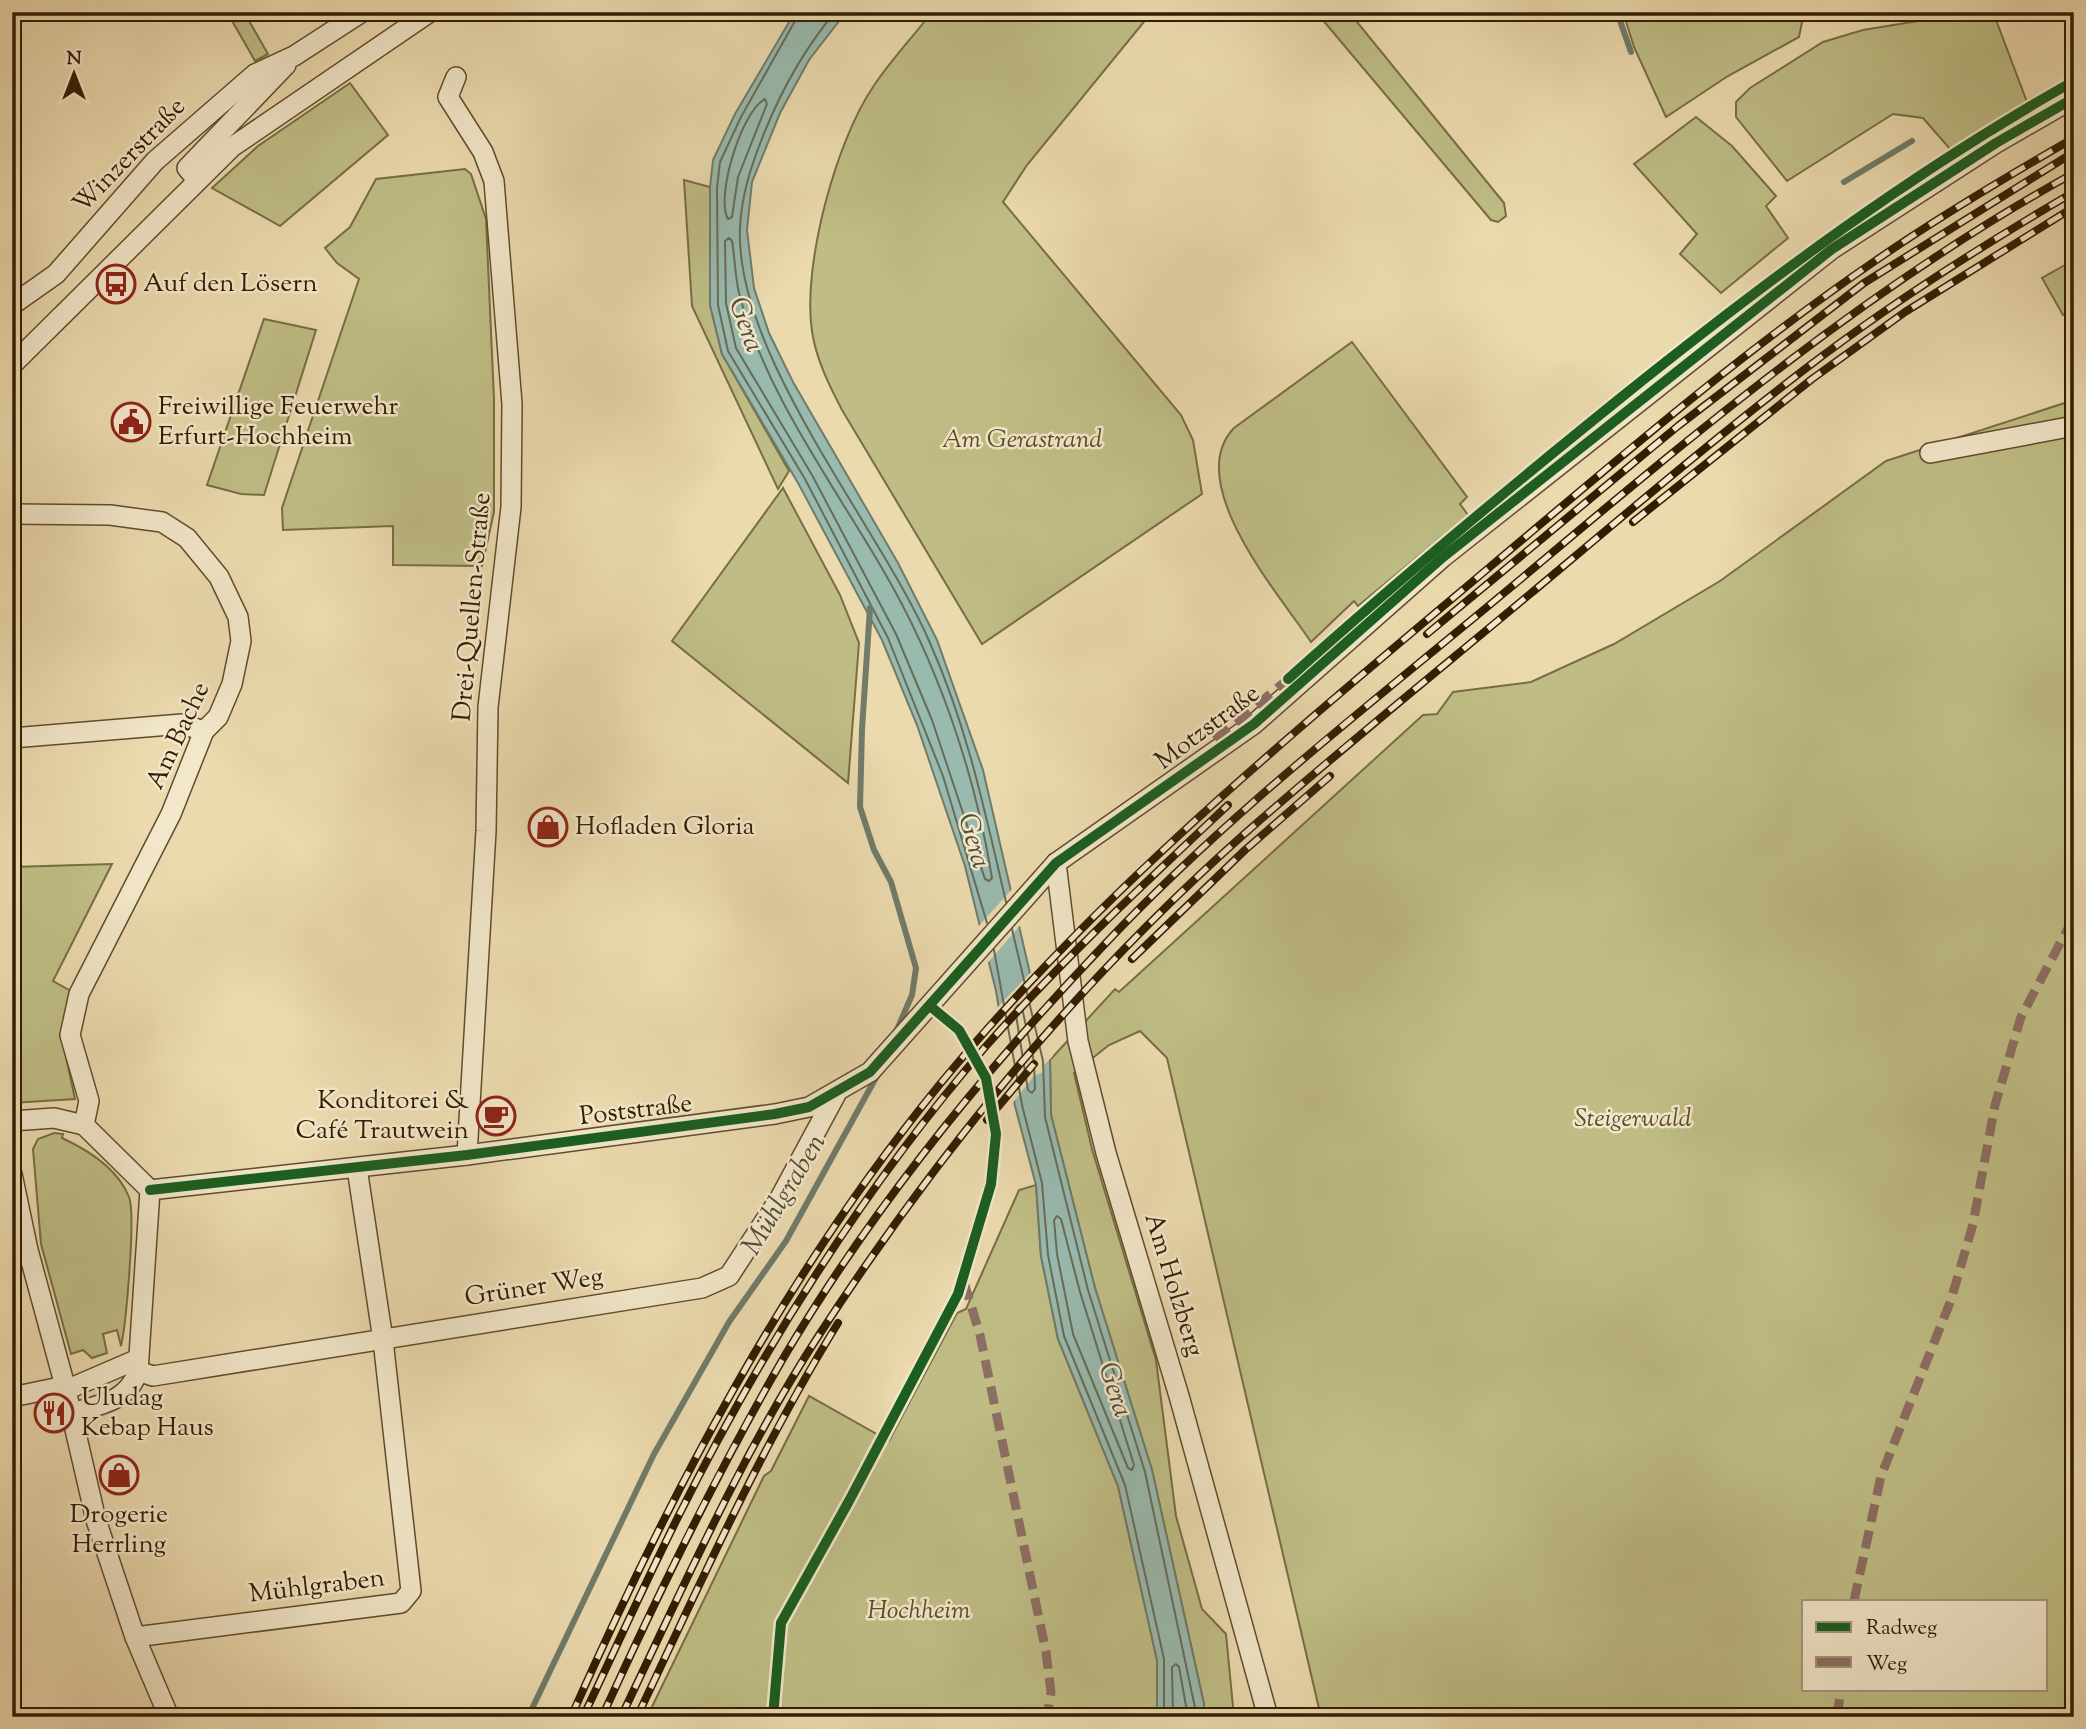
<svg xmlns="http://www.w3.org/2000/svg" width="2086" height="1729" viewBox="0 0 2086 1729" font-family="'Sorts Mill Goudy',serif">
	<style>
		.green { fill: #bfbd85; stroke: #786d43; stroke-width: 2; fill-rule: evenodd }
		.water { fill: #99baaf; stroke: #707b69; stroke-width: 2 }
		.pier { fill: #ebdaae }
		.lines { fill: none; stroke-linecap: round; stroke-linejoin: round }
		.shore { stroke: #666c58; stroke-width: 2 }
		.stream { stroke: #707b69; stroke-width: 6 }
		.minor-casing { stroke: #604c2c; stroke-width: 22 }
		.minor { stroke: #f2e7ca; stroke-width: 19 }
		.rail-casing { stroke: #321d01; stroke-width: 8 }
		.rail { stroke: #f2e7ca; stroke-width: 5; stroke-dasharray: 16; stroke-linecap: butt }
		.quiet { stroke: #8d6e63; stroke-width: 9; stroke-dasharray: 18 9; stroke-linecap: butt }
		.cycleway-casing { stroke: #f2e7ca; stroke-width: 15 }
		.cycleway { stroke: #1b5e20; stroke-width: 10 }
		.labels { text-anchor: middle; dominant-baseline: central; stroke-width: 5; stroke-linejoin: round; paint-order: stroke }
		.street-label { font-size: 26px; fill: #321d01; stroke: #f2e7ca }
		.poi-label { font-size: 26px; fill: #321d01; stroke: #f2e7ca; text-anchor: start }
		.park-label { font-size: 26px; font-style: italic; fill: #5c4d29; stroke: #f2e7ca }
		.water-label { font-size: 28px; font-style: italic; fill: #514c35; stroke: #f2e7ca }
	</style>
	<rect width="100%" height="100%" fill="#ebdaae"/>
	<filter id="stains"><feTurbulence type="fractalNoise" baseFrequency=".00286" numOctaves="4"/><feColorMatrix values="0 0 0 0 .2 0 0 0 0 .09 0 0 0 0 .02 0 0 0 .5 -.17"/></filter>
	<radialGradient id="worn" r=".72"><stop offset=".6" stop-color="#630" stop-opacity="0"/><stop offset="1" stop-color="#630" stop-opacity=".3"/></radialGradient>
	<g class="green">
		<polygon points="227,12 244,12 268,54 255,61"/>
		<path d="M932,12H1152L1027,165L1003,202L1181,415L1193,440L1202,494L982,644L842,410C829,385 816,359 812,331C802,266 836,141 873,87C890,61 913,37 932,12Z"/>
		<polygon points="1316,12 1349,12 1504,203 1506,216 1498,222 1491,220"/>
		<polygon points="1623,12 1804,12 1799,37 1728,76 1666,117 1634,47"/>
		<polygon points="1973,12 1993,12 2027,102 1950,149 1923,118 1893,114 1787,181 1736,117 1736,102 1750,88 1823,42 1863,30"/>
		<polygon points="350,83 388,135 280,226 212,188 258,146"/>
		<polygon points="1696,117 1732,146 1776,196 1766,206 1788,238 1721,293 1680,254 1697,234 1634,164"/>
		<polygon points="465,169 471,174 486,219 494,399 494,512 482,566 393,565 393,526 283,530 282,508 359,279 337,263 325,248 350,227 376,179"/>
		<polygon points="684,180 710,187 710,305 722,354 789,471 778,489 692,306"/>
		<polygon points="2065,265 2074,281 2074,311 2063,315 2042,278"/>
		<polygon points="264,319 316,330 264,495 241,494 207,485"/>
		<path d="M1352,342L1467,497L1460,504L1468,515L1358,606L1354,601L1311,642C1278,593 1182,482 1234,428Z"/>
		<path d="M2074,400V1717H1321L1167,1058L1140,1031L1109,1045L1074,1073L1092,1149L1156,1360L1176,1516L1202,1609L1226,1634L1234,1717H1204V1704L1152,1470L1095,1288L1051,1115L1050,1060L1115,989L1119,992L1423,715L1437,714L1453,692L1531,682L1614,644L1720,581L1886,461ZM1804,1601H2046V1689H1804Z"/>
		<polygon points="783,488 840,595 859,643 848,783 672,641"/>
		<polygon points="112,864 53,981 71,991 62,1038 75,1099 12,1103 12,867"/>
		<path d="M54,1133L63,1134L62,1138C88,1150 118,1169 129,1197C136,1215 126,1324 121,1346L117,1330L103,1334L107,1353L92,1358L83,1350L71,1354L41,1244L33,1149L38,1139Z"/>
		<polygon points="1036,1185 1041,1256 1058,1339 1118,1486 1157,1660 1157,1717 647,1717 764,1476 771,1471 809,1396 889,1441 957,1313 966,1309 1019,1190"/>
	</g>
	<polygon class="water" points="795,12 846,12 809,60 780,113 752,182 747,230 754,288 769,333 793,382 898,563 937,640 983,770 1050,1060 1051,1115 1095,1288 1152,1470 1204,1704 1204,1717 1157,1717 1157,1660 1118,1486 1058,1339 1041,1256 1036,1185 1015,1106 996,991 965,866 917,725 882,640 798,483 722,354 710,305 710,187 713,160 735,114"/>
	<g class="pier">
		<polygon points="1013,888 1022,923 986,965 977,928"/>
		<polygon points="1033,970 1053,1056 1042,1067 1043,1072 1034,1076 1011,1105 995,1010"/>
	</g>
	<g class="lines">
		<g class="shore">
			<polyline points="800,12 741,117 720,162 717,188 718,305 728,351 805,479 888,638 943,776 987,923"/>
			<path d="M835,12C806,47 782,89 765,131C752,163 742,192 740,227C734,355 879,525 930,643C968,729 985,812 1006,902"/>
			<path d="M765,99L767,104L738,177L732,217L728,219C715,197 742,110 765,99Z"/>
			<path d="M729,238L732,241C735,258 735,277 739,293C765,393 832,482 883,570C937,662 975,772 992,878L989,881L985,879L932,720L896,634L812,475L736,348L726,303L725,241Z"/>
			<polyline points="1012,929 1043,1061 1045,1117 1088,1290 1145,1472 1197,1717"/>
			<polyline points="994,950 1022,1105 1042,1183 1048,1255 1064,1336 1125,1485 1164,1659 1164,1717"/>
			<polygon points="1018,1005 1022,1008 1034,1062 1035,1089 1032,1093 1028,1090 1015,1009"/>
			<polygon points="1057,1216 1061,1219 1080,1292 1134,1465 1132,1470 1128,1468 1073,1334 1057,1254 1054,1220"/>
			<polyline points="1173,1717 1172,1667 1176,1664 1179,1667 1188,1717"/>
		</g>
		<g class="stream">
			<polyline points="1617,12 1631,52"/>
			<polyline points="1844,182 1912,141"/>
			<polyline points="870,608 862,729 860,807 874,850 891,882 916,968 912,995 896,1032"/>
			<polyline points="528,1717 654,1454 729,1322 786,1241 878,1074"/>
		</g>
		<defs>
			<g id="minor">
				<polyline points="456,77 448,97 483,152 494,181 512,404 511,507 488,707 486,831 467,1155"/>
				<polyline points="197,180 187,168 286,65"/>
				<polyline points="12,305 56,274 155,161 255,74 294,56 362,12"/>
				<polyline points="12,365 232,147 430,12"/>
				<polyline points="1930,453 2074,426"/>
				<polyline points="12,514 110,515 162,522 187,538 219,577 238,617 241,641 232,684 218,717 204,731 171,814 79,994 70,1035 89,1101 84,1125"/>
				<polyline points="12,738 182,724 204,731"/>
				<polyline points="1056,863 1078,1041 1106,1153 1179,1396 1268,1717"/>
				<path d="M12,1121L54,1118L84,1125L150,1190L138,1371C128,1402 99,1405 71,1413"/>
				<polyline points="12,1174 28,1250 65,1386 96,1520 135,1637 169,1717"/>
				<polyline points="150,1190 467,1155 775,1114 809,1107 870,1072 1056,863 1254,724 1443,557 1832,249 1996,143 2074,98"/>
				<polyline points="138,1371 153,1376 702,1288 729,1276 780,1198 836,1094"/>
				<polyline points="66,1390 138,1359"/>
				<polyline points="12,1397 65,1386"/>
				<polyline points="135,1637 401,1603 411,1591 383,1340 357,1168"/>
			</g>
		</defs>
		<use href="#minor" class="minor-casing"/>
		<use href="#minor" class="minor"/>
		<defs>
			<g id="rail">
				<polyline points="1633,522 1812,379 1905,312 2074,207"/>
				<polyline points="1427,634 1678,426 1864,283 2074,152"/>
				<polyline points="1132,959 1245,850 1330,776"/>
				<polyline points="987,1120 1034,1064"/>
				<path d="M571,1717C670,1493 785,1274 940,1084C1101,889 1299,728 1491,566C1616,461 1740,353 1875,261C1939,217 2006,177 2074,138"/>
				<path d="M583,1717C615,1650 645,1583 678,1517C759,1354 867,1183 987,1045C1062,960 1145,883 1228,805"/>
				<path d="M602,1717C658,1594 716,1474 784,1357C872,1208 985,1070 1104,945C1230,811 1381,696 1522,578C1697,431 1872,284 2074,173"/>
				<path d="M621,1717C683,1588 741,1455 819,1335C938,1152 1079,981 1242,836C1336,753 1434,674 1530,594C1621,518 1711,441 1805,369C1890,304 1981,246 2074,192"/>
				<path d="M637,1717C700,1584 760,1449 838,1323"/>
			</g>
		</defs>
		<use href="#rail" class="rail-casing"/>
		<use href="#rail" class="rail"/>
		<g class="quiet">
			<polyline points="1215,740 1293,675"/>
			<polyline points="964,1282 980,1335 1046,1652 1051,1692 1047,1717"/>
			<polyline points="1854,1601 1881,1476 1951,1300 1973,1224 1995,1105 2021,1017 2074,917"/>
			<polyline points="1837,1717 1841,1689"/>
		</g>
		<defs>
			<g id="cycleway">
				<path d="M1288,679C1397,581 1509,488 1623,396C1769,279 1911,173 2074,81"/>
				<polyline points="150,1190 467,1155 775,1114 809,1107 870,1072 1056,863 1254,724 1443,557 1832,249 1996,143 2074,98"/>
				<polyline points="773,1717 781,1623 849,1501 958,1294 991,1184 996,1134 986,1078 959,1030 930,1006"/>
			</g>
		</defs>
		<use href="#cycleway" class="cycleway-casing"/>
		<use href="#cycleway" class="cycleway"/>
	</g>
	<defs>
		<symbol id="bus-ring" viewBox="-11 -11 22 22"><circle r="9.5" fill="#f2e7ca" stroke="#8f2418" stroke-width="1.5"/><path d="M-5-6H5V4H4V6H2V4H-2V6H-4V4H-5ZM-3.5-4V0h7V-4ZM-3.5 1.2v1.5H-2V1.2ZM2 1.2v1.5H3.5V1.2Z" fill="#8f2418"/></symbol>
		<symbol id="civic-ring" viewBox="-11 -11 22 22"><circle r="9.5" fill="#f2e7ca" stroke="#8f2418" stroke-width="1.5"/><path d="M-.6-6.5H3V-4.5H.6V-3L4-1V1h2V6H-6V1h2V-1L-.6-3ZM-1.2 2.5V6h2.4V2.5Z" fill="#8f2418"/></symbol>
		<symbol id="shop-ring" viewBox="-11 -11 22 22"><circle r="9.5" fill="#f2e7ca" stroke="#8f2418" stroke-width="1.5"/><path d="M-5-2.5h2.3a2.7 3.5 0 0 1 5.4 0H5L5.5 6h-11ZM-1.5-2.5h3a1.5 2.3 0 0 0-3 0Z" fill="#8f2418"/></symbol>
		<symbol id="cafe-ring" viewBox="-11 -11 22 22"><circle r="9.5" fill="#f2e7ca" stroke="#8f2418" stroke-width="1.5"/><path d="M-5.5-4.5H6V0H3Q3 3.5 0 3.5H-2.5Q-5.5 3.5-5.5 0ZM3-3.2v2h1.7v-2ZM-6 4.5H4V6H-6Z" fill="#8f2418"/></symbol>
		<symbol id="restaurant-ring" viewBox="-11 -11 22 22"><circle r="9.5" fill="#f2e7ca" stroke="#8f2418" stroke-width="1.5"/><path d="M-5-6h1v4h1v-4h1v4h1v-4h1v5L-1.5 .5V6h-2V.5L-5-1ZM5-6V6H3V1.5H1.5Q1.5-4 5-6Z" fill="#8f2418"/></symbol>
	</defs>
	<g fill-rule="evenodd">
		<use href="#bus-ring" x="94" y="262" width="44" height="44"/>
		<use href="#civic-ring" x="109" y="400" width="44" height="44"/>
		<use href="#shop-ring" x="526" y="805" width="44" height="44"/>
		<use href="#cafe-ring" x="474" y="1094" width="44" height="44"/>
		<use href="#restaurant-ring" x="32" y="1391" width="44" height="44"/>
		<use href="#shop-ring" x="97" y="1453" width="44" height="44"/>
	</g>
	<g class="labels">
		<g class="street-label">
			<text transform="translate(130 156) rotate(-46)">Winzerstraße</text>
			<text transform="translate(473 607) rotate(-85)">Drei-Quellen-Straße</text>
			<text transform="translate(1208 728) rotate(-37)">Motzstraße</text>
			<text transform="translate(179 736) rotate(-65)">Am Bache</text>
			<text transform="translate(636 1111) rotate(-7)">Poststraße</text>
			<text transform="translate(1173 1285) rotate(73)">Am Holzberg</text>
			<text transform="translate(534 1288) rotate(-9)">Grüner Weg</text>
			<text transform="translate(317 1587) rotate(-7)">Mühlgraben</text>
		</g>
		<g class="poi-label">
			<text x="143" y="284">Auf den Lösern</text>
			<text x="158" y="407">Freiwillige Feuerwehr<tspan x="158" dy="30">Erfurt-Hochheim</tspan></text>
			<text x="575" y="827">Hofladen Gloria</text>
			<text x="469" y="1101" text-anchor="end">Konditorei &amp;<tspan x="469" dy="30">Café Trautwein</tspan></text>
			<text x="81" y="1398">Uludag<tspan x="81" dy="30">Kebap Haus</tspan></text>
			<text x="119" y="1515" text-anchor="middle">Drogerie<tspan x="119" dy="30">Herrling</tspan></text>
		</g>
		<g class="park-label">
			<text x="1022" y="440">Am Gerastrand</text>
			<text x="1633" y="1119">Steigerwald</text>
			<text x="919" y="1611">Hochheim</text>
		</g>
		<g class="water-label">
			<text transform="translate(745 325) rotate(70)">Gera</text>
			<text transform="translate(973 841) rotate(74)">Gera</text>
			<text transform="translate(785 1195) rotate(-59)">Mühlgraben</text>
			<text transform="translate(1114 1390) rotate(72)">Gera</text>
		</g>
	</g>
	<rect width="2086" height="1729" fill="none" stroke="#ebdaae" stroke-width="42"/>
	<rect x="14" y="14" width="2058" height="1701" fill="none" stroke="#321d01" stroke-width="3.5"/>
	<rect x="21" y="21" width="2044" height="1687" fill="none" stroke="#321d01" stroke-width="2"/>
	<rect x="1802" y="1600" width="245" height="91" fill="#f2e7ca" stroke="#a5967a" stroke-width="2"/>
	<rect x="1816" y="1622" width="35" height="10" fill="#1b5e20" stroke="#a5967a" stroke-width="2"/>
	<text x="1866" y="1634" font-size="21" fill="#321d01">Radweg</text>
	<rect x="1816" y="1657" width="35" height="10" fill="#8d6e63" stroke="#a5967a" stroke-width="2"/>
	<text x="1866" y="1670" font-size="21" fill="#321d01">Weg</text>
	<g transform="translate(74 74)" stroke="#f2e7ca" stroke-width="5" paint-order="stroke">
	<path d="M0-5L12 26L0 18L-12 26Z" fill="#321d01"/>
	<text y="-10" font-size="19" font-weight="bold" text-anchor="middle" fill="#321d01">N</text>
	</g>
	<rect width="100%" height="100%" filter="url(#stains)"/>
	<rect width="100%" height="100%" fill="url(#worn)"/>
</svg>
